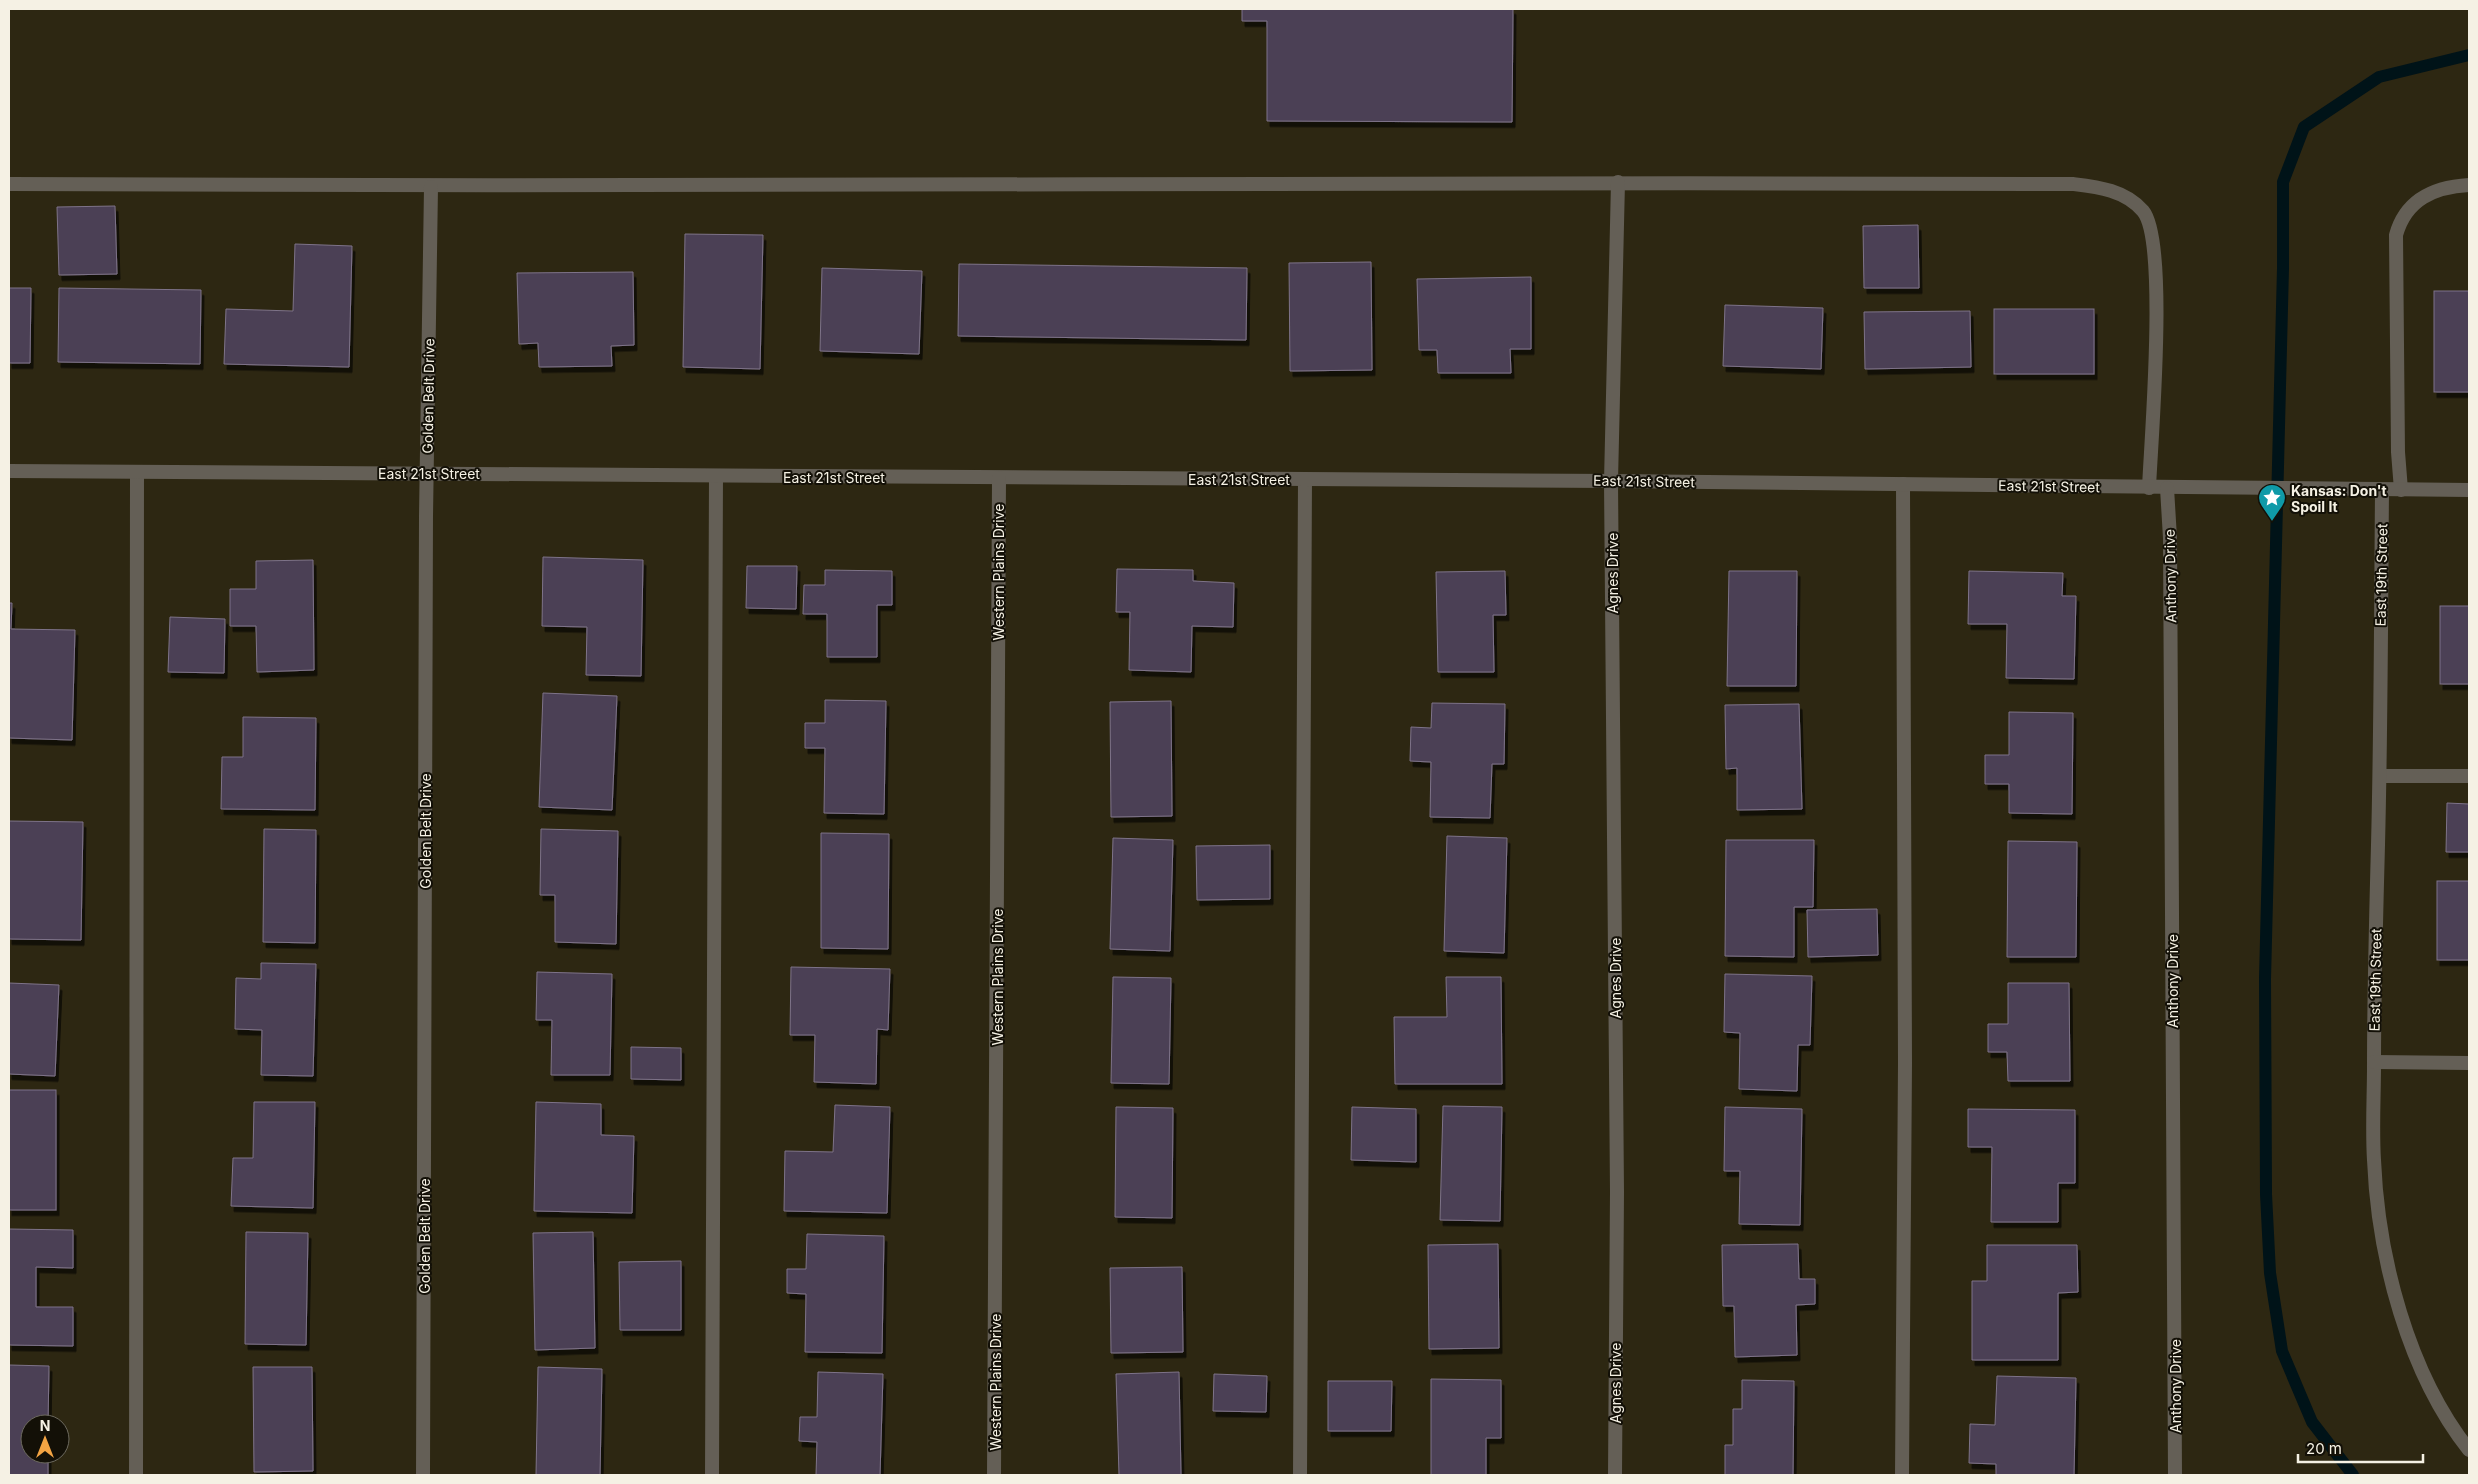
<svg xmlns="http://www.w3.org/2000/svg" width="2478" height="1484" viewBox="0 0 2478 1484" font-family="Inter,sans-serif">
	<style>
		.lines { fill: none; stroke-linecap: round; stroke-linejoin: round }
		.stream { stroke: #001318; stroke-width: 12 }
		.building { fill: #4b4054; stroke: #7e7389; filter: url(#shadow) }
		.service { stroke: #645f56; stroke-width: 14 }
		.minor { stroke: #645f56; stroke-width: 14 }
		.labels { text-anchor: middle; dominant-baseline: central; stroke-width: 4; stroke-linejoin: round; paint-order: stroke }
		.street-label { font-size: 14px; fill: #f5f1e4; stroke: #131007 }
		.poi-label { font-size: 14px; font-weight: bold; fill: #f5f1e4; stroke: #131007; text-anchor: start }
	</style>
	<defs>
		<filter id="shadow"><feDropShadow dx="3" dy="5.5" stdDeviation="0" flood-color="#0009"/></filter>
	</defs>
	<rect width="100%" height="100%" fill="#2d2712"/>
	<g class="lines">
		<polyline class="stream" points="2353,1475 2312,1422 2282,1351 2270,1273 2266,1194 2265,979 2283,268 2283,182 2304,127 2379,77 2469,55"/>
	</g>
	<g class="building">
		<polygon points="1242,9 1513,9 1512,122 1267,121 1267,21 1242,21"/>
		<polygon points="115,206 117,274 59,275 57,207"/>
		<polygon points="1918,225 1919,288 1864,288 1863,226"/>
		<polygon points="685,234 763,235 760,369 683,367"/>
		<polygon points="295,244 352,246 349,367 224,364 226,309 293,311"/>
		<polygon points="1371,262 1372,370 1290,371 1289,263"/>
		<polygon points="959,264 1247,268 1246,340 958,336"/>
		<polygon points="822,268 922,271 919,354 820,351"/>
		<polygon points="633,272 634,345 611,346 612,366 539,367 538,343 519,344 517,273"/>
		<polygon points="1531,277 1531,349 1510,349 1511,373 1438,373 1437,350 1419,350 1417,279"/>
		<polygon points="9,288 31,288 30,363 9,363"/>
		<polygon points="59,288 201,290 200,364 58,362"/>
		<rect x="2434" y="291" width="35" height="101"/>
		<polygon points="1725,305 1823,308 1821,369 1723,366"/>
		<rect x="1994" y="309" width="100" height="65"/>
		<polygon points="1970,311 1971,367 1865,369 1864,312"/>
		<polygon points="543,557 643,560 641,676 586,675 587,627 542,626"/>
		<polygon points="313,560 314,670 257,672 256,626 230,626 230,589 256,589 256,561"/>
		<polygon points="747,566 797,566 796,609 746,608"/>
		<polygon points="1117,569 1193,570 1193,581 1234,583 1233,627 1192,626 1191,672 1129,670 1130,612 1116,612"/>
		<polygon points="825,570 892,571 892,605 877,605 877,657 827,657 827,614 803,614 804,585 825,585"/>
		<polygon points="1505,571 1506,615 1493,615 1494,672 1438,672 1436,572"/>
		<polygon points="1729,571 1797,571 1796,686 1727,686"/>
		<polygon points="1969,571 2063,573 2062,596 2076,596 2074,679 2006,678 2007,624 1968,624"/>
		<polygon points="9,603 12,603 11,629 75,630 72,740 9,738"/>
		<rect x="2440" y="606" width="29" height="78"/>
		<polygon points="170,617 225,619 224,673 168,672"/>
		<polygon points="543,693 617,696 612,810 539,807"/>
		<polygon points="825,700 886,701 884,814 824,813 825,748 805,748 805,723 825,723"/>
		<polygon points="1171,701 1172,816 1111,817 1110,702"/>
		<polygon points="1432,703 1505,704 1504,764 1492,764 1490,818 1430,817 1431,762 1410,761 1411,727 1431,728"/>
		<polygon points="1799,704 1802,809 1737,810 1737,768 1726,769 1725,705"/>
		<polygon points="2009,712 2073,713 2072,814 2009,813 2009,784 1985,784 1985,755 2009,755"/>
		<polygon points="243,717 316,718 315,810 221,809 222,757 243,757"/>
		<polygon points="2447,803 2469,804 2469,852 2446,852"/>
		<polygon points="9,821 83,822 81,940 9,939"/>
		<polygon points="264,829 316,830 315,943 263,942"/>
		<polygon points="541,829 618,831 616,944 555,942 555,895 540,895"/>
		<polygon points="821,833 889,834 888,949 821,948"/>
		<polygon points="1447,836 1507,838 1504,953 1444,951"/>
		<polygon points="1113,838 1173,840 1170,951 1110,949"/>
		<polygon points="1726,840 1814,840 1813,907 1794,907 1794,957 1725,956"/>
		<polygon points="2008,841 2077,842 2076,957 2007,957"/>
		<polygon points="1270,845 1270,899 1197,900 1196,846"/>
		<rect x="2437" y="881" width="32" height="79"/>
		<polygon points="1877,909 1878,955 1808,957 1807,910"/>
		<polygon points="261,963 316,964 313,1076 261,1075 262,1030 235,1029 236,978 261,979"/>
		<polygon points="791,967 890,969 888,1030 877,1029 876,1084 814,1082 815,1035 790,1035"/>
		<polygon points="537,972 612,974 610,1075 551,1075 552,1020 536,1020"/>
		<polygon points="1725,974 1812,976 1810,1045 1798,1045 1797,1091 1739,1089 1740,1033 1724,1032"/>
		<polygon points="1113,977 1171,978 1169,1084 1111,1083"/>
		<polygon points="1446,977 1501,977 1502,1084 1395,1084 1394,1017 1447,1017"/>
		<polygon points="9,983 59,985 55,1076 9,1074"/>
		<polygon points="2008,983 2069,983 2070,1081 2008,1081 2007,1052 1988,1052 1988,1024 2008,1024"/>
		<polygon points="631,1047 681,1048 681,1080 631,1079"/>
		<rect x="9" y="1090" width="47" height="120"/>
		<polygon points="254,1102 315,1102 313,1208 231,1206 233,1158 253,1158"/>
		<polygon points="536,1102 601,1104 601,1135 634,1136 632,1213 534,1211"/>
		<polygon points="835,1105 890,1107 887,1213 784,1211 785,1151 833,1152"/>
		<polygon points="1443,1106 1502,1107 1500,1221 1440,1220"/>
		<polygon points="1116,1107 1173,1108 1172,1218 1115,1217"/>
		<polygon points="1352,1107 1416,1109 1416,1162 1351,1160"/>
		<polygon points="1725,1107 1802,1109 1800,1225 1739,1224 1740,1171 1724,1171"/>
		<polygon points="1968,1109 2075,1110 2075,1183 2058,1183 2058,1222 1991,1222 1992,1147 1968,1147"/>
		<polygon points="9,1229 73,1230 73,1268 36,1267 36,1307 73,1307 73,1346 9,1345"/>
		<polygon points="246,1232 308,1233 306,1345 245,1344"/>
		<polygon points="593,1232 595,1348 535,1350 533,1233"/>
		<polygon points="807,1234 884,1236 882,1353 805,1352 806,1294 787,1293 787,1269 806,1269"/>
		<polygon points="1498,1244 1499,1348 1429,1349 1428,1245"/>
		<polygon points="1798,1244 1799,1279 1815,1279 1815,1304 1796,1305 1797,1355 1735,1357 1734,1306 1723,1306 1722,1245"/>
		<polygon points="1987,1245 2077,1245 2078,1292 2058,1293 2058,1360 1972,1360 1972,1281 1987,1281"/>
		<polygon points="681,1261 681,1330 620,1330 619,1262"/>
		<polygon points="1182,1267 1183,1352 1111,1353 1110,1268"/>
		<polygon points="9,1365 49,1366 48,1424 30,1424 30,1454 48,1454 48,1475 9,1475"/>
		<polygon points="253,1367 312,1367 313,1471 254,1472"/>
		<polygon points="538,1367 602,1369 600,1475 536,1475"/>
		<polygon points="818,1372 883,1374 880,1475 816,1475 817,1442 799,1441 800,1417 817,1417"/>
		<polygon points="1179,1372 1181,1475 1119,1475 1116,1374"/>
		<polygon points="1214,1374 1267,1376 1266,1412 1213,1411"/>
		<polygon points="1997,1376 2076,1378 2074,1475 1996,1475 1996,1464 1969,1463 1970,1424 1995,1425"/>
		<polygon points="1431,1379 1501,1380 1501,1438 1486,1438 1486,1475 1431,1475"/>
		<polygon points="1742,1380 1794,1381 1793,1475 1725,1475 1725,1445 1733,1445 1733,1409 1742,1409"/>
		<polygon points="1328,1381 1392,1381 1391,1431 1328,1431"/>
	</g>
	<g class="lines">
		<g class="service">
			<path d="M9,184C697,188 1385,181 2073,184C2098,187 2125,190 2143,211C2168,241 2151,439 2149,488"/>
			<polyline points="1611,481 1618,182"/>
			<path d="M2401,490L2398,452L2396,235C2406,199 2434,187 2469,185"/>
			<polyline points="2380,776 2469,776"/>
			<polyline points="136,1475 137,472"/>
			<polyline points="712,1475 716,476"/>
			<polyline points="1300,1475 1305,479"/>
			<polyline points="1902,1475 1905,1063 1903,484"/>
		</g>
		<g class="minor">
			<polyline points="9,471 1611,481 2469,490"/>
			<polyline points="1611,481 1617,1192 1615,1475"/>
			<polyline points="2167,488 2170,538 2175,1475"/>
			<path d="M2382,490C2381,608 2381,726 2378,845C2376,918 2374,992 2374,1066C2374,1097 2372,1129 2374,1160C2378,1257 2408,1373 2469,1450"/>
			<polyline points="2374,1062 2469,1063"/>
			<polyline points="423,1475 426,516 431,187"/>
			<polyline points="994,1475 999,478"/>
		</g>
	</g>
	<defs>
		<symbol id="sight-pin" viewBox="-11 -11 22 30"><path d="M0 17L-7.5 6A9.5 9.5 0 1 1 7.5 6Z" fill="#0f9aa8" stroke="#131007"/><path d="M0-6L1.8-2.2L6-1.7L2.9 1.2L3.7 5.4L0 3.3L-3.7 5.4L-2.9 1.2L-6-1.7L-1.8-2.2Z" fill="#fff"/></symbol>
	</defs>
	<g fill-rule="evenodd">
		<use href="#sight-pin" x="2256" y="482" width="32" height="43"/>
	</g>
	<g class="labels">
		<g class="street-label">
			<text transform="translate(428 396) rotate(-89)">Golden Belt Drive</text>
			<text x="429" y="473">East 21st Street</text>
			<text x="834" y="477">East 21st Street</text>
			<text x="1239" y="479">East 21st Street</text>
			<text transform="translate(1644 481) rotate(1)">East 21st Street</text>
			<text transform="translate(2049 486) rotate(1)">East 21st Street</text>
			<text transform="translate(998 572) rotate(-90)">Western Plains Drive</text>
			<text transform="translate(1612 573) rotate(-90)">Agnes Drive</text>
			<text transform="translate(2381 575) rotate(-89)">East 19th Street</text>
			<text transform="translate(2170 576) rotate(-91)">Anthony Drive</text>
			<text transform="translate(425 831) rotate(-90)">Golden Belt Drive</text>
			<text transform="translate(997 977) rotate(-90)">Western Plains Drive</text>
			<text transform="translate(1615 978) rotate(-90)">Agnes Drive</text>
			<text transform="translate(2375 980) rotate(-89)">East 19th Street</text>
			<text transform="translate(2172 981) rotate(-90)">Anthony Drive</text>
			<text transform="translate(424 1236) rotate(-90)">Golden Belt Drive</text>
			<text transform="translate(995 1382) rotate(-90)">Western Plains Drive</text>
			<text transform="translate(1615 1383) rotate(-90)">Agnes Drive</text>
			<text transform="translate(2175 1386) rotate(-90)">Anthony Drive</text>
		</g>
		<g class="poi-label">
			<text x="2291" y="490">Kansas: Don't<tspan x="2291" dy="16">Spoil It</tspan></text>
		</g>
	</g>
	<rect width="2478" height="1484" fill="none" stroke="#f5f1e4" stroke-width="20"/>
	<g transform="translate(45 1439)"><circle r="24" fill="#131007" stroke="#6d6a5f"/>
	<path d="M0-4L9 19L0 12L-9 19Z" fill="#f3a443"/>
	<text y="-8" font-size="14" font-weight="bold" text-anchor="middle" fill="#f5f1e4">N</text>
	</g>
	<path d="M2298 1454v8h125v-8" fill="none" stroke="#f5f1e4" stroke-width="2.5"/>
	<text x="2306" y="1454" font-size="15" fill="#f5f1e4" stroke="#131007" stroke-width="4" paint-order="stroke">20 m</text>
</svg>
